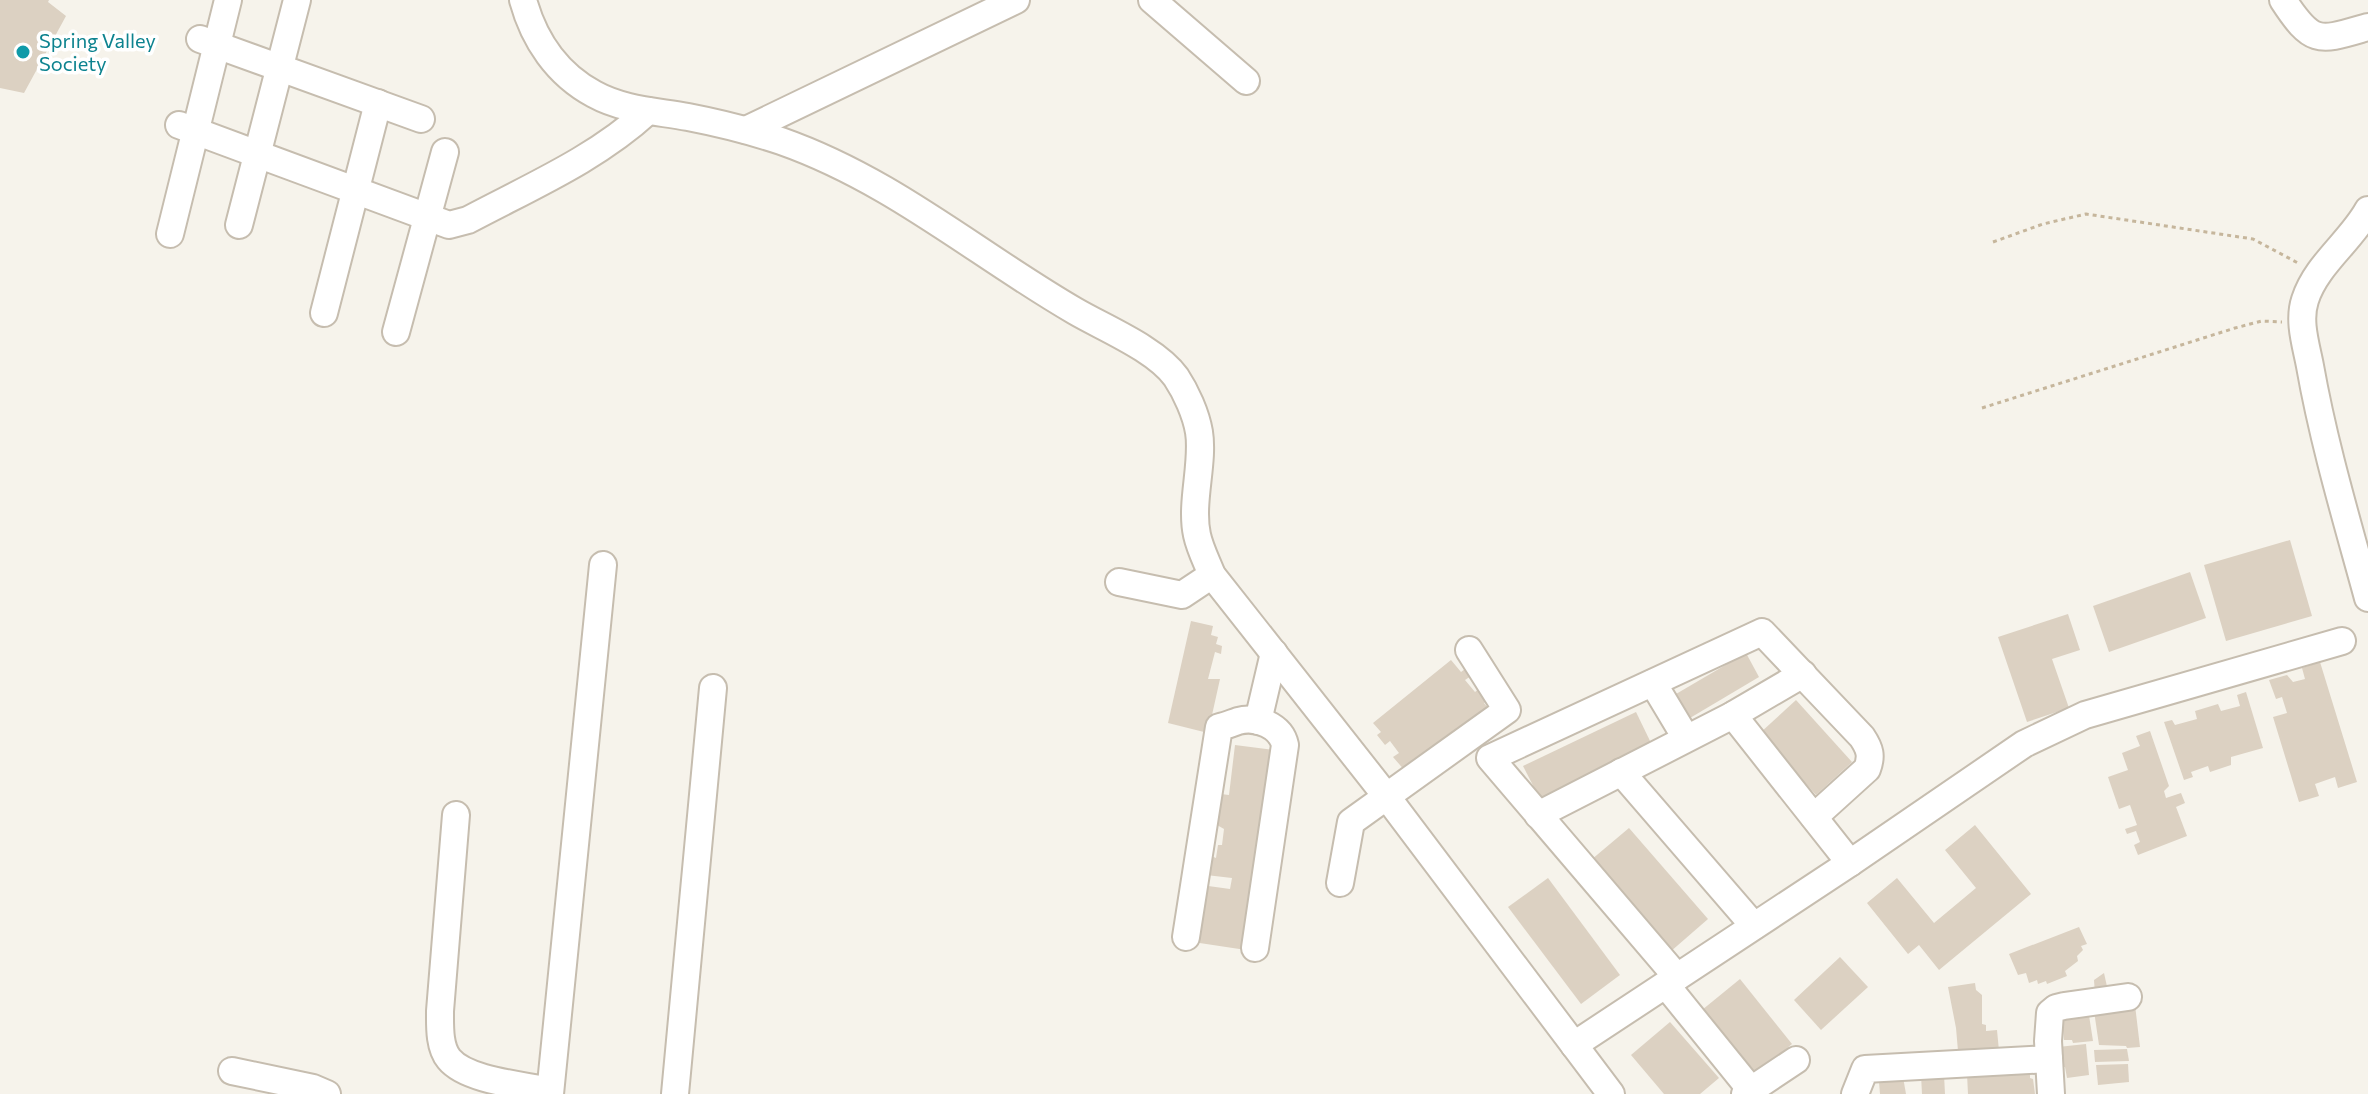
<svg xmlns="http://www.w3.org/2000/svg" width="2368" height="1094" viewBox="0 0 2368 1094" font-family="Commissioner,sans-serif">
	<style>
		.building { fill: #dcd1c2 }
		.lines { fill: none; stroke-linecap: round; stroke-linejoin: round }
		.minor-casing { stroke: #c6bdaf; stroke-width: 30 }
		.path { stroke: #c6b69c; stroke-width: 3; stroke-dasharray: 4 4; stroke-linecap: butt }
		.minor { stroke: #fff; stroke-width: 26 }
		.culture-dot { fill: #0f9aa8; stroke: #fff; stroke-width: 3 }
		.labels { text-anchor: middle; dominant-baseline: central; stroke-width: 7; stroke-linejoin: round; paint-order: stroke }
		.culture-label { font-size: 20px; fill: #0d838f; stroke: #fff; text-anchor: start }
	</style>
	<rect width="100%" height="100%" fill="#f6f3eb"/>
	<g class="building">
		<polygon points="0,0 49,0 48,2 66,16 24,93 0,88"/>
		<polygon points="2290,540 2312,616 2226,641 2204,565"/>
		<polygon points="2190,572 2206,618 2109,652 2093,606"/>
		<polygon points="2068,614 2080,650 2052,659 2069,708 2027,722 1998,637"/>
		<polygon points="1191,621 1213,626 1211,635 1218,637 1216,644 1222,646 1221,654 1215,652 1208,679 1220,679 1208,733 1168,723"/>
		<polygon points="1746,653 1759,677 1690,718 1676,694"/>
		<polygon points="1451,660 1461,672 1465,669 1471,676 1465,680 1475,692 1481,687 1490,698 1484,703 1488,708 1413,769 1409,764 1406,772 1393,757 1399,753 1390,741 1385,745 1377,735 1381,732 1373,723"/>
		<polygon points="2320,662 2357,782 2338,788 2335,777 2315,784 2319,796 2299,802 2273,717 2287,713 2282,697 2276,699 2269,680 2287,675 2293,682 2305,679 2302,668"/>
		<polygon points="2246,692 2263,748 2231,757 2231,765 2210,772 2208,766 2191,772 2193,777 2184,780 2164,722 2172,720 2175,725 2197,719 2195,711 2218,704 2221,711 2240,706 2237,695"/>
		<polygon points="1796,700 1852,762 1816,795 1760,733"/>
		<polygon points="1636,712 1652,745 1540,799 1523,766"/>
		<polygon points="2150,731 2169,786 2164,791 2166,798 2181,793 2185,803 2176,807 2187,836 2138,855 2134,845 2140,842 2136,831 2127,834 2125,829 2137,825 2130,805 2119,809 2108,777 2128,770 2122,753 2140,746 2136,736"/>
		<polygon points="1235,745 1273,750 1246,950 1193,942 1201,885 1230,889 1232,878 1206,875 1209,855 1216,858 1218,845 1222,845 1224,829 1217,825 1221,794 1229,795"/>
		<polygon points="1975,825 2031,894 1939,970 1919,945 1908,954 1867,903 1897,878 1934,923 1976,888 1945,850"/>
		<polygon points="1629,828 1708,919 1670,952 1591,860"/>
		<polygon points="1548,878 1620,975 1581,1004 1508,907"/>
		<polygon points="2079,927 2087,944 2081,946 2083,950 2077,956 2078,961 2065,971 2067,976 2047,984 2046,981 2038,984 2037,980 2029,983 2026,973 2018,975 2009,954"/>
		<polygon points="1840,957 1868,987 1821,1030 1794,1000"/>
		<polygon points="2104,973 2110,1000 2095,994 2094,980"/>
		<polygon points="1740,979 1792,1044 1755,1075 1702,1010"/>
		<polygon points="1975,983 1976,990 1982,995 1982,1024 1986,1025 1986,1031 1997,1030 1999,1051 1969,1053 1968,1050 1958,1051 1956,1028 1948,987"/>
		<polygon points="2135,1005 2140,1047 2127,1048 2126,1046 2099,1045 2094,1011"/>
		<polygon points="2088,1009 2093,1041 2073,1043 2072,1040 2064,1040 2061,1010"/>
		<polygon points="1670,1022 1719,1078 1700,1094 1664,1094 1631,1055"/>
		<polygon points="2086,1044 2089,1075 2067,1078 2065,1067 2059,1068 2058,1047"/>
		<polygon points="2127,1049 2129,1061 2095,1062 2094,1050"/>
		<polygon points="2128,1064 2129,1082 2098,1085 2096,1065"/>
		<polygon points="1878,1069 1903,1077 1906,1094 1880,1094"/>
		<polygon points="2030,1073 2030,1078 2033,1079 2035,1094 1968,1094 1967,1074"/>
		<polygon points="1921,1075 1944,1075 1945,1094 1922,1094"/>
	</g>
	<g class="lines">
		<defs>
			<g id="minor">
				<path d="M523,0C534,40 557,74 594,94C623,110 655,111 688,117C719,123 751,131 781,141C892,180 975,253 1075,311C1104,328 1156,349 1176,377C1186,392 1196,414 1199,432C1204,463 1190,503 1197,535C1200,549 1207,562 1212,575L1387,797L1611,1094"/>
				<polyline points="1152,0 1246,81"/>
				<path d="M2283,0C2313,46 2319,41 2368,27"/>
				<polyline points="200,39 421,119"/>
				<path d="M179,125L449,225L468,220C530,187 596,159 648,111"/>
				<polyline points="746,130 1016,0"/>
				<path d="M2368,210C2351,241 2316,265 2305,300C2298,321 2306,345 2310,366C2324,445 2347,521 2368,598"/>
				<polyline points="239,225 297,0"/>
				<polyline points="170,234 228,0"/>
				<polyline points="324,313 378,103"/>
				<polyline points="396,332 445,152"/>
				<polyline points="1119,582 1182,595 1212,575"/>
				<polyline points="1653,683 1686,738"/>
				<polyline points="1733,715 1850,863"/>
				<polyline points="1258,721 1274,653"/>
				<polyline points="1621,772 1754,926"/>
				<path d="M456,815L440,1011C440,1026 439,1047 449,1059C467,1081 524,1085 550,1091"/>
				<polyline points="1538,815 1733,715 1803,674"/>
				<polyline points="1340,883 1351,822 1507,710 1469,650"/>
				<path d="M1186,937L1219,727C1226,726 1232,723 1238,721C1257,716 1281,726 1285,745L1255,948"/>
				<path d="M1677,977L1490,758L1762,632L1862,737C1870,749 1872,756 1867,769L1814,817"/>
				<polyline points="1666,985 1751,1090"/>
				<polyline points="1574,1045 1850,863 2024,744 2085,715 2342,641"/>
				<polyline points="232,1071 313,1088 327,1094"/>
				<polyline points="550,1094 603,565"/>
				<polyline points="675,1094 713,688"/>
				<polyline points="1745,1094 1796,1060"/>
				<polyline points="1855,1094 1865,1069 2049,1059"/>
				<polyline points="2051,1094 2048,1041 2050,1013 2056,1008 2064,1006 2128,997"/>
			</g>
		</defs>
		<use href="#minor" class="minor-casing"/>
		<g class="path">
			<polyline points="1993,242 2043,224 2086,214 2253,239 2298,263"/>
			<polyline points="1982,408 2235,328 2262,321 2282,322"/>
		</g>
		<use href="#minor" class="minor"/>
	</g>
	<circle class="culture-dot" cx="23" cy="52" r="8"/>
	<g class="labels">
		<g class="culture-label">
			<text x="39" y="40">Spring Valley<tspan x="39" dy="23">Society</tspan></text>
		</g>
	</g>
</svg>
